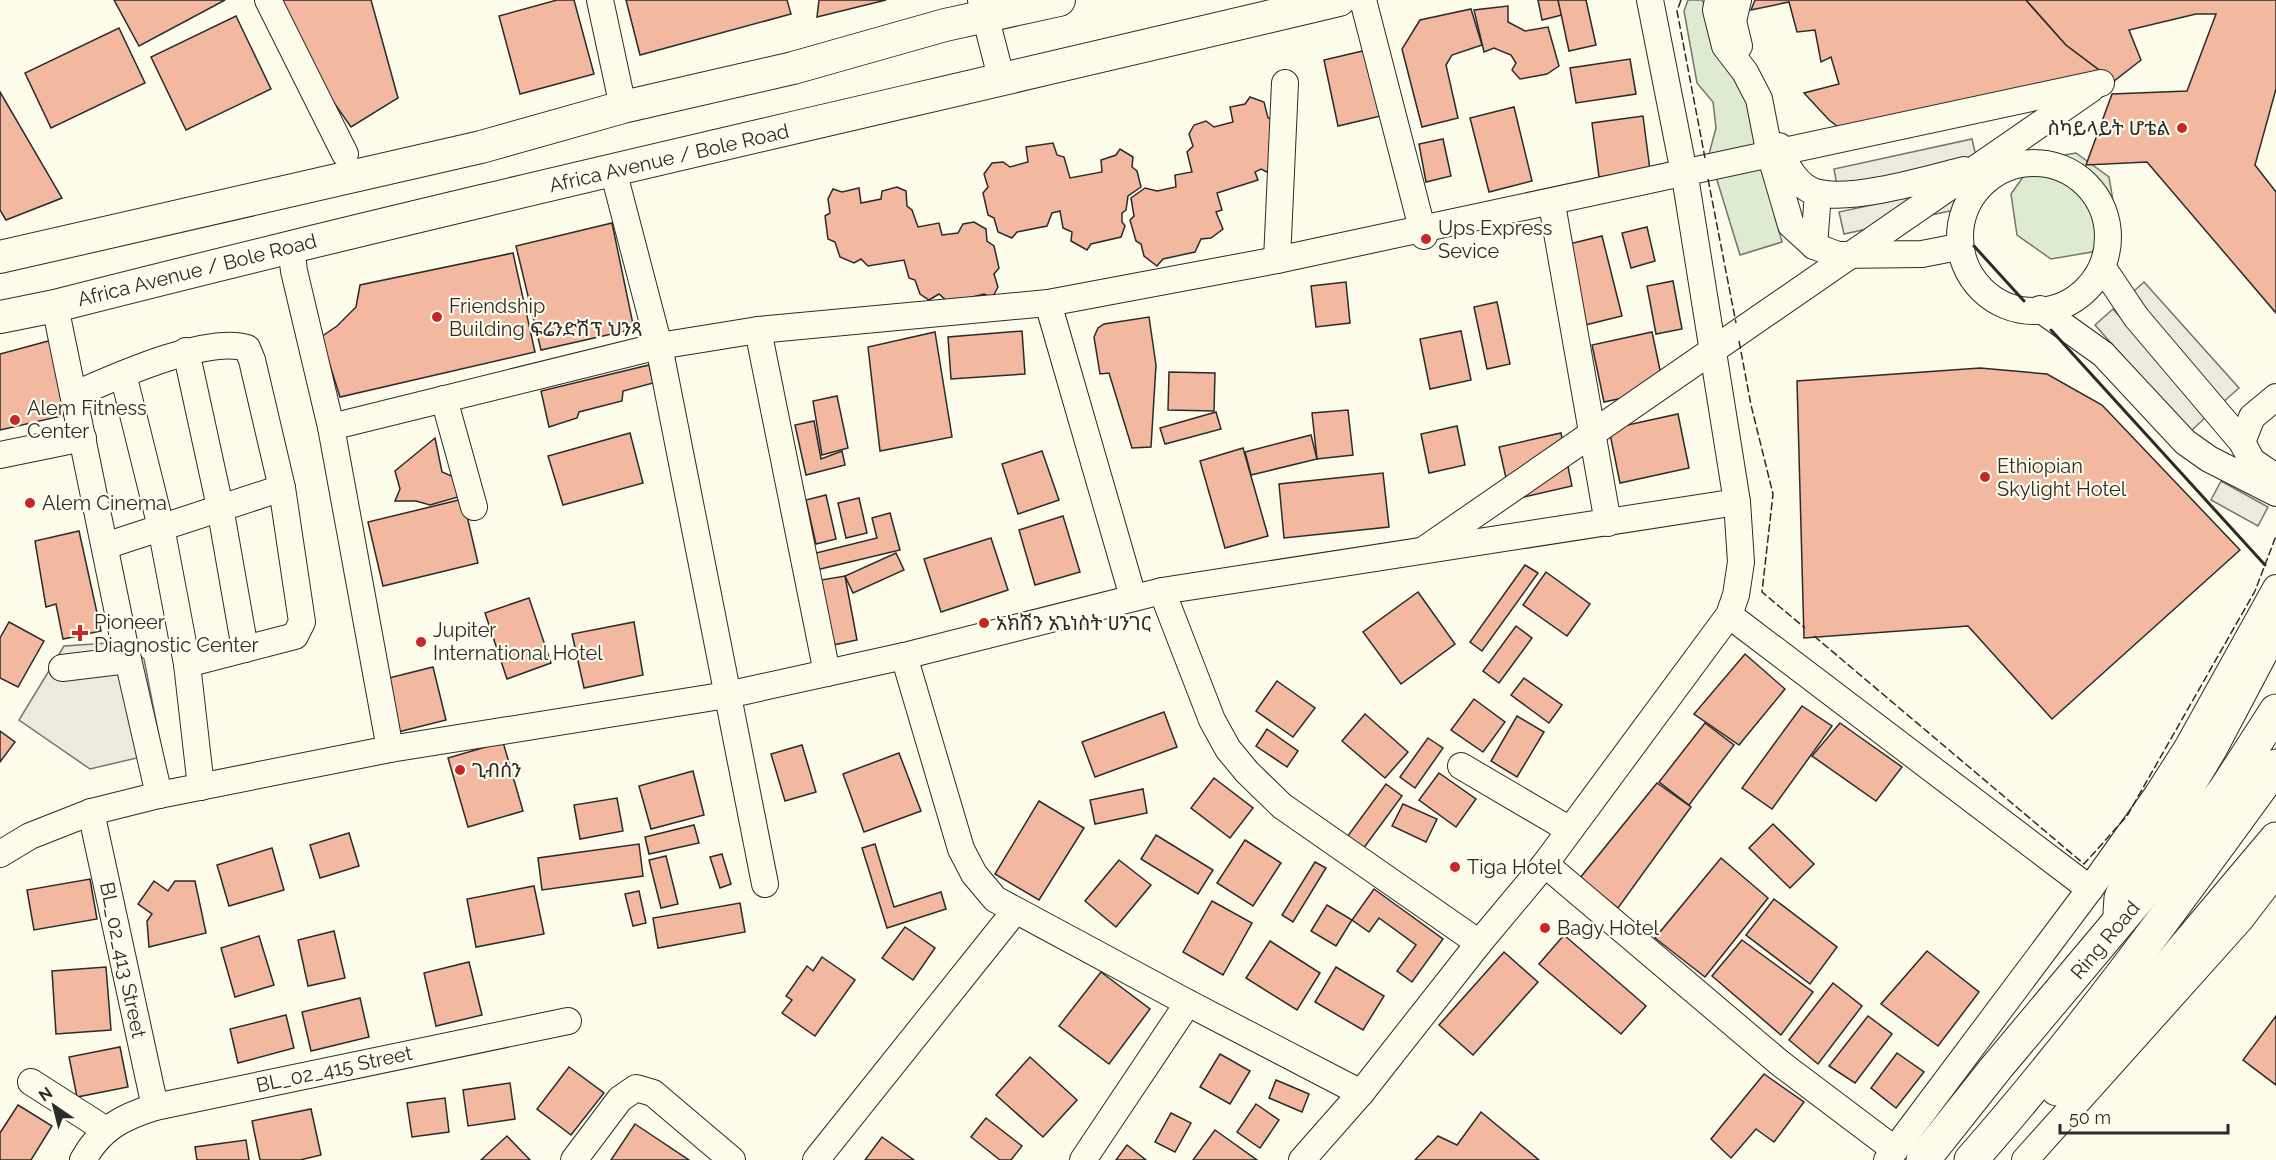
<svg xmlns="http://www.w3.org/2000/svg" width="2276" height="1160" viewBox="0 0 2276 1160" font-family="Raleway,'Noto Sans Ethiopic',sans-serif">
	<style>
		.green { fill: #deebd1; stroke: #74746e; stroke-width: 1.5 }
		.parking { fill: #eceadb; stroke: #74746e; stroke-width: 1.5 }
		.building { fill: #f2b8a0; stroke: #2b2b2b; stroke-width: 1.5 }
		.lines { fill: none; stroke-linecap: round; stroke-linejoin: round }
		.minor-casing { stroke: #2b2b2b; stroke-width: 28 }
		.major-casing { stroke: #2b2b2b; stroke-width: 34 }
		.highway-casing { stroke: #2b2b2b; stroke-width: 35 }
		.minor { stroke: #fdfbea; stroke-width: 26 }
		.major { stroke: #fdfbea; stroke-width: 32 }
		.highway { stroke: #fdfbea; stroke-width: 33 }
		.fence { stroke: #2b2b2b; stroke-width: 1.5; stroke-dasharray: 8 3; stroke-linecap: butt }
		.wall { stroke: #2b2b2b; stroke-width: 3 }
		.poi-dot { fill: #c62828; stroke: #fdfbea; stroke-width: 2 }
		.labels { text-anchor: middle; dominant-baseline: central; stroke-width: 4.5; stroke-linejoin: round; paint-order: stroke }
		.poi-label { font-size: 20px; fill: #2b2b2b; stroke: #fdfbea; text-anchor: start }
		.street-label { font-size: 20px; fill: #2b2b2b; stroke: #fdfbea }
	</style>
	<rect width="100%" height="100%" fill="#fdfbea"/>
	<g class="green">
		<polygon points="1688,0 1702,0 1710,12 1755,109 1769,174 1775,217 1782,242 1740,255 1709,154 1716,128 1713,102 1697,83 1684,11"/>
		<polygon points="2076,153 2109,177 2116,218 2092,252 2051,259 2017,235 2011,194 2035,160"/>
	</g>
	<g class="parking">
		<polygon points="1972,139 1977,161 1838,191 1834,169"/>
		<polygon points="1977,182 1982,204 1844,234 1839,212"/>
		<polygon points="2144,282 2239,388 2221,404 2126,298"/>
		<polygon points="2113,309 2208,415 2190,432 2095,325"/>
		<polygon points="2221,481 2268,507 2258,526 2211,500"/>
		<polygon points="124,642 144,659 162,752 90,769 19,720 64,646"/>
	</g>
	<g class="building">
		<polygon points="114,0 225,0 139,46"/>
		<polygon points="262,0 371,0 398,98 351,127"/>
		<polygon points="557,0 574,0 594,74 520,94 499,16"/>
		<polygon points="626,0 787,0 791,14 640,55"/>
		<polygon points="819,0 886,0 817,17"/>
		<polygon points="1538,0 1558,0 1562,15 1542,20"/>
		<polygon points="1558,0 1586,0 1596,45 1569,51"/>
		<polygon points="1755,0 2026,0 2066,45 2114,81 2003,106 1849,135 1829,120 1804,93 1839,84 1831,57 1821,62 1815,30 1797,32 1789,2 1751,10"/>
		<polygon points="2026,0 2276,0 2276,89 2255,165 2276,192 2276,313 2147,162 2086,165 2112,94 2187,91 2216,14 2196,14 2129,30 2141,60 2114,81 2066,45"/>
		<polygon points="1508,6 1508,22 1525,31 1548,27 1559,66 1547,74 1520,79 1512,70 1516,63 1511,55 1494,48 1484,52 1474,10"/>
		<polygon points="1471,9 1482,45 1452,55 1446,65 1458,118 1422,127 1402,49 1420,20"/>
		<polygon points="236,16 271,89 186,130 151,57"/>
		<polygon points="119,28 145,83 51,128 25,73"/>
		<polygon points="1371,49 1385,115 1338,126 1324,60"/>
		<polygon points="1630,59 1636,94 1576,103 1570,68"/>
		<polygon points="0,92 62,198 6,220 0,210"/>
		<polygon points="1250,97 1264,102 1268,118 1272,119 1276,160 1267,172 1261,169 1255,172 1258,180 1217,193 1222,210 1216,212 1223,229 1211,238 1201,239 1195,252 1163,259 1157,266 1144,256 1141,244 1136,241 1130,220 1134,216 1131,198 1145,188 1157,191 1176,187 1175,175 1192,172 1187,152 1193,146 1189,134 1194,125 1206,121 1214,127 1233,122 1230,107 1245,104"/>
		<polygon points="1514,107 1532,181 1489,192 1470,118"/>
		<polygon points="1643,116 1650,170 1599,177 1592,123"/>
		<polygon points="1443,139 1451,176 1426,182 1419,144"/>
		<polygon points="1053,143 1057,155 1064,157 1070,178 1102,172 1101,160 1116,155 1120,149 1133,157 1132,167 1137,171 1141,187 1128,196 1126,210 1122,213 1122,222 1125,226 1121,237 1091,244 1087,250 1071,241 1072,232 1063,228 1060,211 1052,213 1047,226 1017,232 1012,238 998,232 994,218 988,215 983,193 988,187 984,174 992,163 1003,162 1010,167 1028,162 1026,147"/>
		<polygon points="897,187 906,191 907,206 912,210 918,227 939,223 942,235 958,233 963,224 974,222 986,229 987,241 994,246 999,268 994,274 998,287 992,298 984,294 949,303 939,294 929,300 920,294 915,280 909,278 904,260 868,266 861,259 854,263 840,257 835,242 828,239 825,216 830,213 828,199 833,189 842,192 859,188 861,203 881,199 882,191"/>
		<polygon points="612,223 634,329 541,350 516,246"/>
		<polygon points="1647,227 1655,261 1631,268 1622,233"/>
		<polygon points="1602,236 1622,316 1585,325 1565,245"/>
		<polygon points="513,253 535,352 340,397 321,337 337,326 356,307 360,285"/>
		<polygon points="1673,281 1682,329 1656,334 1647,286"/>
		<polygon points="1346,282 1350,323 1316,327 1311,286"/>
		<polygon points="1497,302 1510,364 1487,369 1474,307"/>
		<polygon points="1149,317 1156,365 1151,447 1132,448 1109,373 1100,374 1094,337 1098,328 1104,324"/>
		<polygon points="1022,331 1025,374 951,379 948,337"/>
		<polygon points="1461,331 1471,380 1430,389 1420,339"/>
		<polygon points="935,332 952,437 880,451 868,347"/>
		<polygon points="1652,332 1664,389 1604,402 1592,345"/>
		<polygon points="52,340 66,415 0,430 0,354"/>
		<polygon points="649,365 653,383 623,391 622,401 579,412 577,418 549,427 541,391"/>
		<polygon points="1980,368 2047,374 2102,405 2240,550 2052,719 1968,626 1804,638 1797,381"/>
		<polygon points="1169,372 1215,373 1214,411 1168,410"/>
		<polygon points="837,396 848,448 822,455 813,401"/>
		<polygon points="1348,410 1353,455 1317,459 1312,413"/>
		<polygon points="1216,412 1221,429 1165,444 1160,428"/>
		<polygon points="1678,414 1689,468 1620,483 1609,429"/>
		<polygon points="814,421 821,459 842,451 845,465 806,475 795,425"/>
		<polygon points="1457,426 1465,465 1429,473 1421,434"/>
		<polygon points="630,433 643,483 563,505 548,456"/>
		<polygon points="1561,433 1572,486 1511,500 1499,447"/>
		<polygon points="1311,435 1317,459 1251,475 1245,452"/>
		<polygon points="435,438 442,472 454,477 458,497 430,505 416,501 395,501 400,489 395,471"/>
		<polygon points="1243,448 1268,536 1225,548 1200,461"/>
		<polygon points="1042,451 1059,500 1018,514 1002,464"/>
		<polygon points="1383,473 1389,527 1284,538 1279,484"/>
		<polygon points="826,495 836,539 816,544 806,500"/>
		<polygon points="859,498 867,533 846,538 838,503"/>
		<polygon points="463,499 478,563 383,586 368,522"/>
		<polygon points="890,513 900,550 816,570 812,554 877,538 872,518"/>
		<polygon points="1063,516 1080,572 1035,585 1019,530"/>
		<polygon points="79,531 101,631 63,639 56,604 46,607 35,541"/>
		<polygon points="991,538 1008,590 941,612 924,559"/>
		<polygon points="896,553 904,570 853,593 845,576"/>
		<polygon points="1525,565 1538,573 1482,651 1470,642"/>
		<polygon points="1546,572 1590,604 1567,636 1523,605"/>
		<polygon points="845,576 857,640 833,645 821,580"/>
		<polygon points="1418,592 1455,644 1401,684 1363,632"/>
		<polygon points="529,598 551,663 507,679 485,613"/>
		<polygon points="9,622 44,641 18,687 0,678 0,638"/>
		<polygon points="634,622 643,675 584,688 572,634"/>
		<polygon points="1516,626 1532,638 1499,683 1483,671"/>
		<polygon points="1745,654 1785,689 1739,745 1694,714"/>
		<polygon points="433,667 446,720 394,733 381,680"/>
		<polygon points="1524,678 1562,705 1549,723 1511,695"/>
		<polygon points="1277,681 1315,708 1293,737 1256,711"/>
		<polygon points="1474,699 1505,722 1483,752 1451,730"/>
		<polygon points="1802,706 1832,726 1772,809 1742,788"/>
		<polygon points="1164,712 1177,747 1095,777 1082,742"/>
		<polygon points="1365,714 1408,752 1385,778 1342,741"/>
		<polygon points="1517,716 1544,732 1517,777 1491,761"/>
		<polygon points="1705,723 1734,745 1689,805 1659,782"/>
		<polygon points="1840,723 1902,767 1876,801 1812,756"/>
		<polygon points="1267,729 1298,751 1287,767 1256,746"/>
		<polygon points="0,731 15,742 0,762"/>
		<polygon points="1428,738 1443,748 1415,788 1400,777"/>
		<polygon points="503,742 523,811 468,827 448,758"/>
		<polygon points="802,745 816,792 785,801 771,754"/>
		<polygon points="899,753 921,811 864,832 843,774"/>
		<polygon points="693,771 704,815 651,829 639,786"/>
		<polygon points="1439,773 1476,799 1456,827 1419,800"/>
		<polygon points="1214,778 1253,808 1230,838 1191,808"/>
		<polygon points="1657,783 1691,807 1618,908 1580,878"/>
		<polygon points="1386,784 1402,796 1363,849 1347,837"/>
		<polygon points="1143,789 1147,813 1095,824 1090,800"/>
		<polygon points="617,798 623,831 580,839 574,805"/>
		<polygon points="1039,801 1084,828 1039,900 995,874"/>
		<polygon points="1403,804 1437,819 1426,842 1392,826"/>
		<polygon points="1773,824 1814,864 1790,888 1749,848"/>
		<polygon points="694,825 699,843 649,854 645,837"/>
		<polygon points="349,833 359,866 320,878 310,845"/>
		<polygon points="1156,835 1213,870 1198,894 1141,859"/>
		<polygon points="1245,840 1281,863 1253,906 1217,883"/>
		<polygon points="639,844 643,876 542,890 538,858"/>
		<polygon points="875,844 894,907 941,892 946,909 887,928 862,848"/>
		<polygon points="272,848 284,890 229,906 217,865"/>
		<polygon points="722,854 731,884 720,888 710,857"/>
		<polygon points="666,856 678,904 661,908 649,860"/>
		<polygon points="1721,858 1768,898 1705,977 1655,938"/>
		<polygon points="1119,860 1151,885 1116,927 1085,901"/>
		<polygon points="1315,862 1326,868 1293,922 1282,915"/>
		<polygon points="90,879 97,919 34,930 27,890"/>
		<polygon points="154,881 168,891 175,881 195,881 206,933 149,947 147,921 152,914 138,904"/>
		<polygon points="534,886 544,934 476,947 467,899"/>
		<polygon points="1374,889 1443,939 1412,982 1397,971 1416,945 1379,918 1369,932 1352,920"/>
		<polygon points="639,891 646,923 633,926 625,894"/>
		<polygon points="1774,899 1837,947 1810,984 1746,935"/>
		<polygon points="1212,901 1252,923 1223,975 1183,952"/>
		<polygon points="740,903 745,932 658,948 653,918"/>
		<polygon points="1327,905 1352,920 1336,946 1311,931"/>
		<polygon points="905,927 935,948 913,980 882,958"/>
		<polygon points="334,931 345,978 308,986 298,940"/>
		<polygon points="1564,935 1646,1006 1621,1034 1539,964"/>
		<polygon points="259,936 274,985 235,997 221,948"/>
		<polygon points="1742,940 1813,992 1781,1035 1712,976"/>
		<polygon points="1270,941 1320,973 1297,1010 1246,978"/>
		<polygon points="1927,951 1979,992 1938,1046 1881,1004"/>
		<polygon points="1504,952 1538,982 1473,1055 1439,1025"/>
		<polygon points="822,957 855,980 815,1036 782,1013 792,1000 786,996 807,966 813,971"/>
		<polygon points="469,962 482,1015 436,1026 424,973"/>
		<polygon points="106,967 111,1030 56,1034 52,971"/>
		<polygon points="1336,967 1384,996 1363,1030 1315,1002"/>
		<polygon points="1101,972 1150,1009 1109,1064 1059,1026"/>
		<polygon points="1833,983 1862,1006 1818,1064 1789,1040"/>
		<polygon points="360,998 369,1037 311,1051 302,1012"/>
		<polygon points="286,1015 294,1048 238,1063 230,1029"/>
		<polygon points="1868,1016 1892,1034 1855,1083 1829,1066"/>
		<polygon points="2276,1016 2276,1085 2243,1060"/>
		<polygon points="120,1047 128,1087 77,1097 69,1057"/>
		<polygon points="1897,1053 1924,1072 1896,1108 1871,1088"/>
		<polygon points="1220,1054 1250,1071 1230,1104 1200,1087"/>
		<polygon points="1030,1057 1077,1100 1043,1137 996,1095"/>
		<polygon points="569,1067 604,1093 571,1135 537,1109"/>
		<polygon points="1764,1074 1804,1102 1774,1142 1756,1129 1731,1158 1711,1139"/>
		<polygon points="1276,1080 1309,1094 1302,1112 1269,1098"/>
		<polygon points="510,1083 515,1119 468,1126 463,1090"/>
		<polygon points="445,1098 449,1132 412,1137 407,1103"/>
		<polygon points="1256,1104 1279,1120 1260,1148 1237,1132"/>
		<polygon points="18,1105 52,1126 31,1160 0,1160 0,1133"/>
		<polygon points="311,1109 321,1155 300,1160 260,1160 252,1121"/>
		<polygon points="1481,1112 1539,1160 1415,1160 1438,1136 1457,1145"/>
		<polygon points="1171,1113 1191,1123 1175,1152 1155,1142"/>
		<polygon points="986,1118 1022,1146 1011,1160 1000,1160 971,1137"/>
		<polygon points="635,1124 689,1160 611,1160"/>
		<polygon points="1215,1130 1257,1160 1193,1160"/>
		<polygon points="507,1136 530,1160 481,1160"/>
		<polygon points="882,1137 914,1160 865,1160"/>
		<polygon points="246,1140 249,1160 197,1160 195,1147"/>
		<polygon points="1127,1145 1146,1160 1116,1160"/>
	</g>
	<g class="lines">
		<defs>
			<g id="minor">
				<polyline points="268,0 345,154"/>
				<polyline points="600,0 623,107"/>
				<polyline points="981,0 1002,81"/>
				<polyline points="1363,0 1424,236"/>
				<polyline points="1718,0 1716,10 1725,46 1745,72 1759,99 1769,150 1791,225 1814,246 1838,255 1922,254 1958,247"/>
				<polyline points="1738,0 1733,21 1739,46"/>
				<path d="M1779,146C1785,165 1798,189 1819,193C1854,201 1928,179 1964,170"/>
				<circle cx="2034" cy="237" r="74"/>
				<polyline points="613,170 659,346 765,884"/>
				<polyline points="1553,210 1608,523"/>
				<polyline points="291,246 294,271 331,427 390,749"/>
				<polyline points="1814,246 1818,193"/>
				<polyline points="1277,260 1285,83"/>
				<polyline points="2103,268 2136,317 2242,442 2252,461 2276,477"/>
				<polyline points="1048,303 1133,597"/>
				<polyline points="55,306 124,642 159,795"/>
				<polyline points="2040,309 2103,354 2185,442 2209,459 2276,493"/>
				<polyline points="758,330 827,673"/>
				<polyline points="186,351 220,507 245,649"/>
				<polyline points="123,374 161,527 187,664 201,787"/>
				<path d="M74,395C113,378 207,335 247,348L252,360L282,488L302,622L295,636L187,664"/>
				<polyline points="444,399 474,507"/>
				<polyline points="331,427 659,346 758,330 1048,303 1277,260 2101,83"/>
				<polyline points="2242,442 2252,417 2276,397"/>
				<polyline points="0,455 83,438"/>
				<polyline points="105,546 282,488"/>
				<polyline points="1425,549 2091,89"/>
				<polyline points="1162,591 1212,720 1228,749 1247,772 1282,806 1479,943"/>
				<polyline points="1729,615 2090,889"/>
				<polyline points="904,656 961,849 974,874 995,899 1188,1003 1361,1093"/>
				<polyline points="62,668 128,660"/>
				<polyline points="1461,766 1570,830"/>
				<polyline points="91,812 155,1107"/>
				<polyline points="0,854 30,836 91,812 159,795 390,749 727,695 904,656 1162,591 1737,502"/>
				<polyline points="1545,864 1781,1064 1895,1150"/>
				<polyline points="31,1082 106,1130"/>
				<path d="M83,1160C100,1129 122,1117 155,1107L568,1021"/>
				<polyline points="574,1160 620,1099 636,1088 653,1093 732,1160"/>
				<polyline points="816,1160 1015,911"/>
				<polyline points="1083,1160 1188,1003"/>
				<polyline points="1302,1160 1361,1093 1479,943 1545,864 1729,615 1736,595 1741,562 1737,502 1686,183 1650,0"/>
				<polyline points="1887,1160 2090,889 2157,795 2187,748 2276,588"/>
				<polyline points="2025,1160 2240,920 2276,873"/>
			</g>
			<g id="major">
				<polyline points="0,257 481,147 623,107 793,68 945,25 1059,0"/>
				<path d="M0,317L55,306C482,197 911,102 1339,0"/>
			</g>
			<g id="highway">
				<polyline points="2120,912 2121,898 2134,867 2174,809 2210,749 2276,624"/>
				<polyline points="2057,1089 2138,1003 2276,839"/>
				<polyline points="1923,1160 1996,1068 2188,839 2225,790 2276,711"/>
				<path d="M1971,1160C2081,1035 2178,901 2276,766"/>
			</g>
		</defs>
		<use href="#minor" class="minor-casing"/>
		<use href="#major" class="major-casing"/>
		<use href="#highway" class="highway-casing"/>
		<use href="#minor" class="minor"/>
		<use href="#major" class="major"/>
		<use href="#highway" class="highway"/>
		<g class="fence">
			<polyline points="1681,0 1677,11 1705,158"/>
			<polyline points="1708,179 1736,323"/>
			<polyline points="1739,341 1751,405 1773,494 1762,592 1805,628"/>
			<polyline points="1814,636 2084,864 2127,816 2255,591 2276,536"/>
		</g>
		<g class="wall">
			<polyline points="1974,246 2024,301"/>
			<polyline points="2051,330 2265,565"/>
		</g>
	</g>
	<g class="poi-dot">
		<circle cx="2182" cy="128" r="6"/>
		<circle cx="1426" cy="239" r="6"/>
		<circle cx="437" cy="317" r="6"/>
		<circle cx="15" cy="420" r="6"/>
		<circle cx="1985" cy="477" r="6"/>
		<circle cx="30" cy="503" r="6"/>
		<circle cx="984" cy="623" r="6"/>
		<path d="M77 624h6v6h6v6h-6v6h-6v-6h-6v-6h6z"/>
		<circle cx="421" cy="642" r="6"/>
		<circle cx="460" cy="770" r="6"/>
		<circle cx="1455" cy="867" r="6"/>
		<circle cx="1545" cy="928" r="6"/>
	</g>
	<g class="labels">
		<g class="poi-label">
			<text x="2170" y="128" text-anchor="end">ስካይላይት ሆቴል</text>
			<text x="1438" y="228">Ups Express<tspan x="1438" dy="23">Sevice</tspan></text>
			<text x="449" y="306">Friendship<tspan x="449" dy="23">Building ፍሬንድሽፕ ህንጻ</tspan></text>
			<text x="27" y="408">Alem Fitness<tspan x="27" dy="23">Center</tspan></text>
			<text x="1997" y="466">Ethiopian<tspan x="1997" dy="23">Skylight Hotel</tspan></text>
			<text x="42" y="503">Alem Cinema</text>
			<text x="94" y="622">Pioneer<tspan x="94" dy="23">Diagnostic Center</tspan></text>
			<text x="996" y="623">አክሽን አጌነስት ሀንገር</text>
			<text x="433" y="630">Jupiter<tspan x="433" dy="23">International Hotel</tspan></text>
			<text x="472" y="770">ጊብሰን</text>
			<text x="1467" y="867">Tiga Hotel</text>
			<text x="1557" y="928">Bagy Hotel</text>
		</g>
		<g class="street-label">
			<text transform="translate(669 158) rotate(-13)">Africa Avenue / Bole Road</text>
			<text transform="translate(197 270) rotate(-14)">Africa Avenue / Bole Road</text>
			<text transform="translate(2105 940) rotate(-50)">Ring Road</text>
			<text transform="translate(123 960) rotate(78)">BL_02_413 Street</text>
			<text transform="translate(334 1069) rotate(-12)">BL_02_415 Street</text>
		</g>
	</g>
	<g transform="translate(54 1106) rotate(325)" stroke="#fdfbea" stroke-width="4.5" paint-order="stroke">
	<path d="M0-4.5L10 22L0 15L-10 22Z" fill="#2b2b2b"/>
	<text y="-9" font-size="16" font-weight="bold" text-anchor="middle" fill="#2b2b2b">N</text>
	</g>
	<path d="M2060 1124v9h168v-9" fill="none" stroke="#2b2b2b" stroke-width="3"/>
	<text x="2069" y="1124" font-size="18" fill="#2b2b2b" stroke="#fdfbea" stroke-width="4.5" paint-order="stroke">50 m</text>
</svg>
